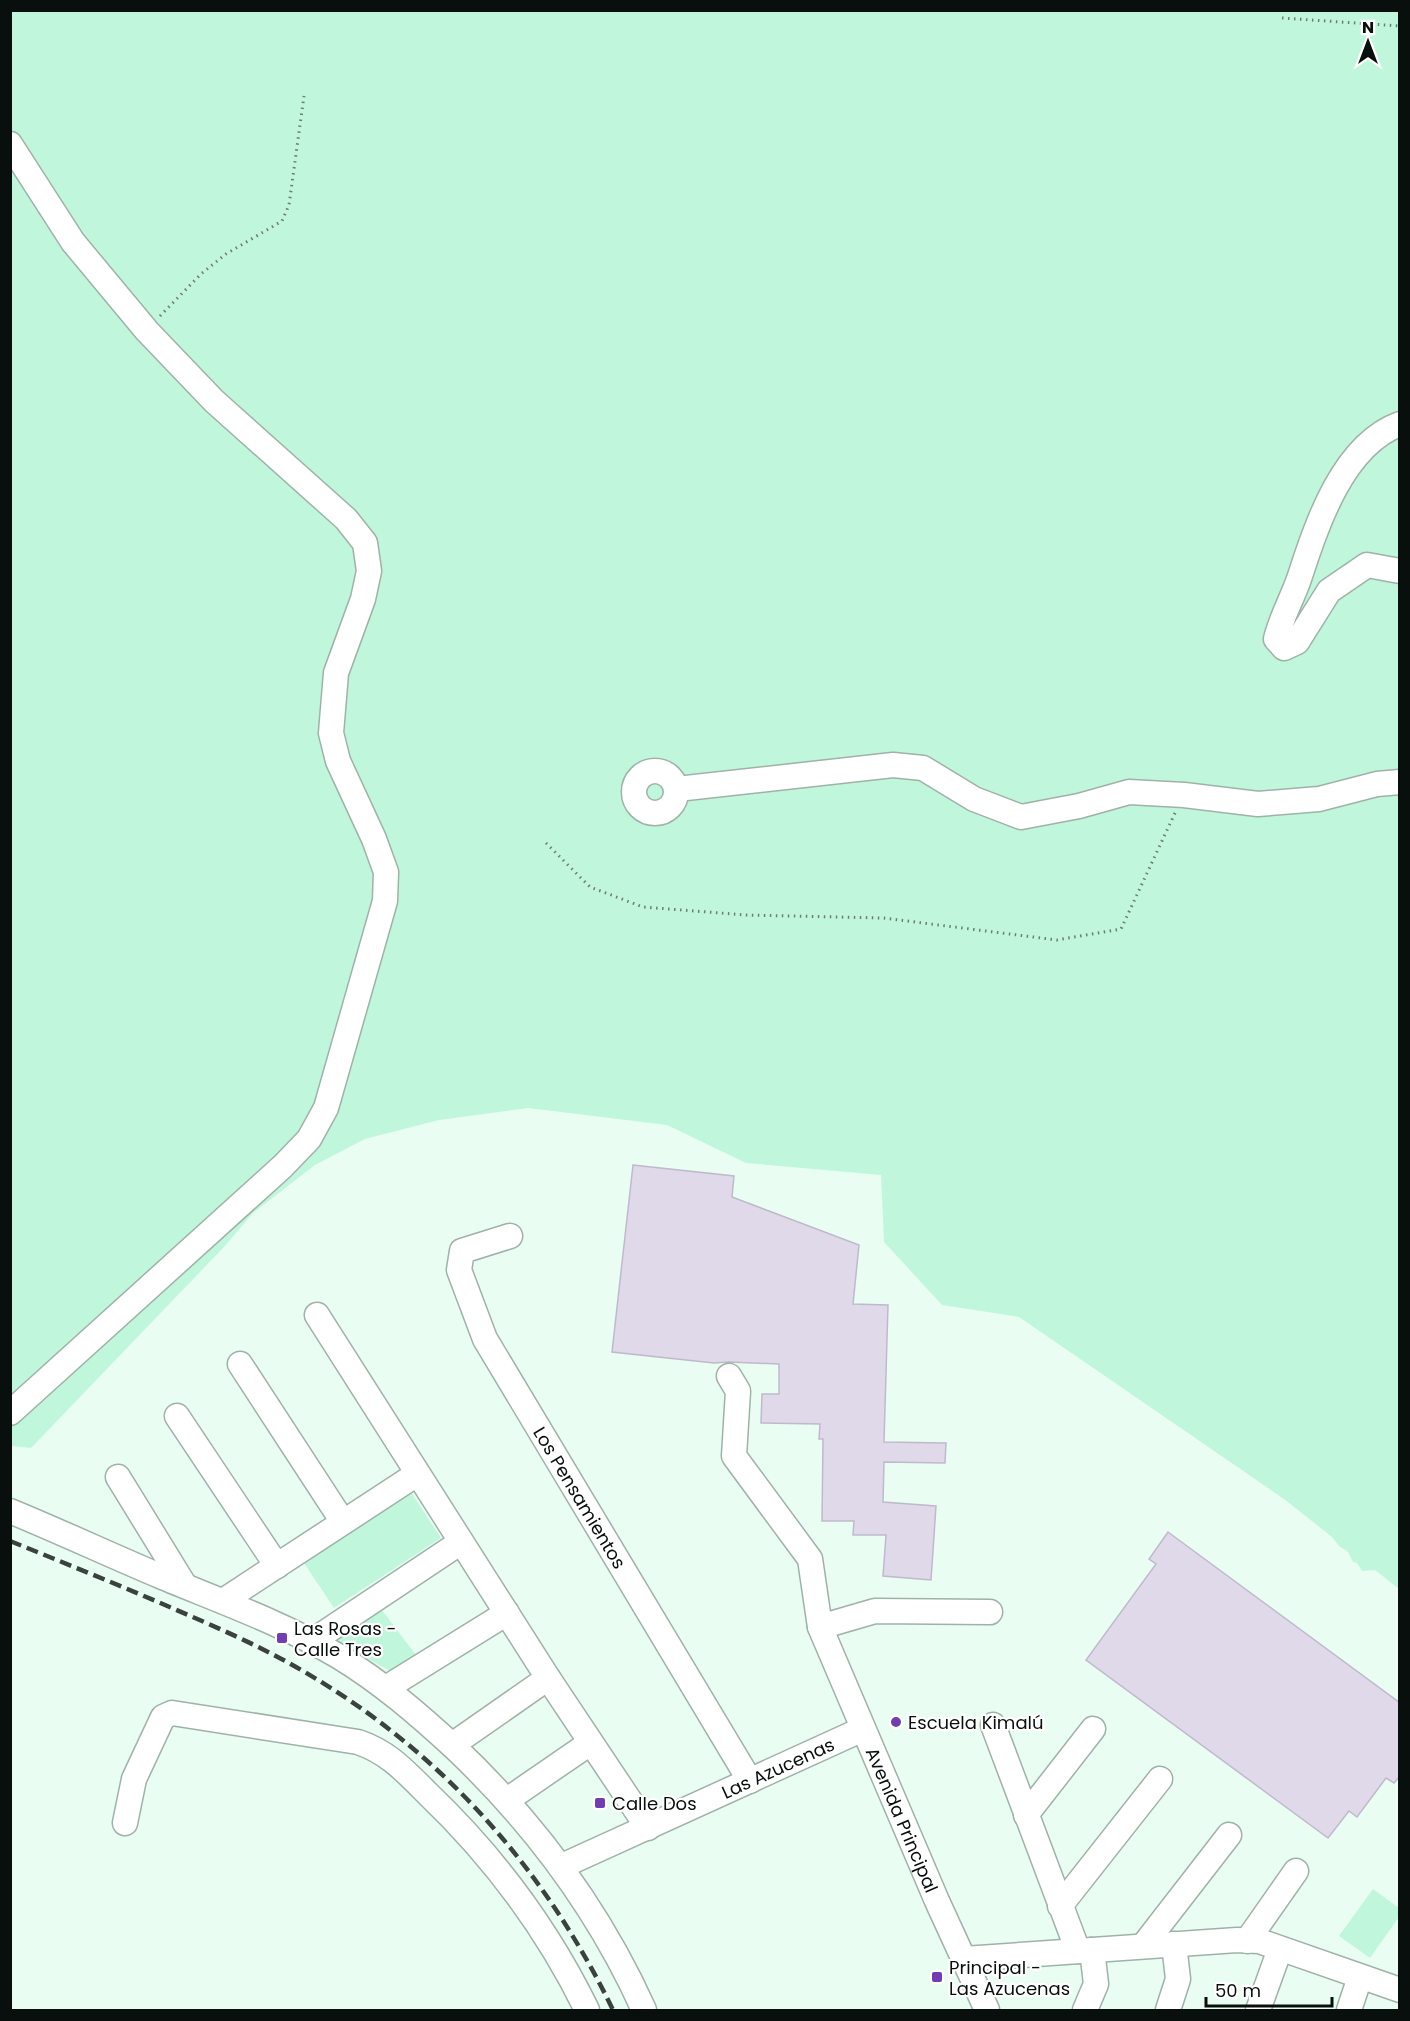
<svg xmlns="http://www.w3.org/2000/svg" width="1410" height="2021" viewBox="0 0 1410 2021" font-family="Poppins,sans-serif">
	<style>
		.green { fill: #c0f7dc }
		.building { fill: #dfd9ea; stroke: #bfbacb; stroke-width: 1.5 }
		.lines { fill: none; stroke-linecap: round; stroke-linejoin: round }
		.minor-casing { stroke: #9fb2a8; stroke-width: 27 }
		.path { stroke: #6f7b75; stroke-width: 3; stroke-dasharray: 1.5 4.5; stroke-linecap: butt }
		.minor { stroke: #fff; stroke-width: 24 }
		.rail { stroke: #3a423e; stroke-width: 4.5; stroke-dasharray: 12 6; stroke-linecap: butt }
		.poi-dot { fill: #723cb3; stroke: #fff; stroke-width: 2 }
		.labels { text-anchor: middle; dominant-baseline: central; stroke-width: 4.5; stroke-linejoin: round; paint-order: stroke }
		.street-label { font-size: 18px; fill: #090f0c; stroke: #fff }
		.poi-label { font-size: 18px; fill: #090f0c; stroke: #fff; text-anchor: start }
	</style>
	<rect width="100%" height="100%" fill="#eafdf3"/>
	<g class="green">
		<polygon points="10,11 1399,11 1399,1589 1375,1570 1362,1571 1357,1563 1353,1562 1348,1552 1339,1546 1332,1537 1284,1499 1019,1317 942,1305 884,1242 881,1175 746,1163 667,1125 528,1108 439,1120 365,1139 315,1165 253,1213 224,1247 31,1448 11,1446"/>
		<polygon points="409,1489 441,1538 334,1608 302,1560"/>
		<polygon points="381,1609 416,1655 392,1672 336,1641"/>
		<polygon points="1373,1889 1399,1908 1399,1917 1370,1958 1339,1936"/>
	</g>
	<g class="building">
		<polygon points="633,1165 734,1176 732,1197 859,1245 853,1304 888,1305 884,1442 946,1443 945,1463 884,1462 883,1502 936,1506 931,1580 883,1576 886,1535 853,1535 854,1521 822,1521 823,1439 819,1439 820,1424 761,1423 762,1394 779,1394 779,1364 729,1362 714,1363 612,1352"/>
		<polygon points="1168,1532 1400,1703 1400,1776 1394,1783 1386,1778 1357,1817 1349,1811 1328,1838 1086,1660 1156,1564 1149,1559"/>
	</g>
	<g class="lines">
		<defs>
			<g id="minor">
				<polyline points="10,144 73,242 147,331 214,401 346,519 365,543 369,571 363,599 336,673 331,733 338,761 374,839 386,872 385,901 326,1108 309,1139 283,1166 10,1413"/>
				<path d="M1400,424C1342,445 1316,527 1299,579C1292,599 1281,618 1276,639L1284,648L1297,642L1329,591L1367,565L1400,571"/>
				<circle cx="655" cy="792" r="21"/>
				<polyline points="677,789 893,765 923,768 974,799 1021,817 1079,806 1129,792 1184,795 1258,804 1319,799 1377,784 1400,782"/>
				<path id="s1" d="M510,1236L462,1251L459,1270L485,1339L750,1781"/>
				<polyline points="317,1315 548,1678 648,1828"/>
				<polyline points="240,1364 343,1522"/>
				<path id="s2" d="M729,1376L738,1391L734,1456L810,1559L820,1627L937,1901L987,2010"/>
				<polyline points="177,1416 277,1566"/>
				<polyline points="118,1477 185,1586"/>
				<path d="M10,1511C61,1532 110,1555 160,1576C220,1601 282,1623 338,1656C381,1682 418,1714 455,1748C535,1824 599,1910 644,2010"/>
				<polyline points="223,1601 417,1474"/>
				<polyline points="820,1627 875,1611 990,1612"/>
				<polyline points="311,1642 461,1542"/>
				<polyline points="386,1688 507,1613"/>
				<polyline points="993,1725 1078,1951"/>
				<polyline points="452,1745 548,1678"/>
				<polyline points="507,1800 590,1743"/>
				<polyline points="1026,1815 1093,1729"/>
				<path d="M125,1823L134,1779L163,1717L172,1713L358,1742C388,1752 405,1771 427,1793C493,1856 547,1928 587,2010"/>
				<path id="s3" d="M562,1866L863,1729"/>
				<polyline points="1060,1906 1160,1779"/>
				<polyline points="1247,1941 1296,1871"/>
				<polyline points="1143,1946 1229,1835"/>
				<polyline points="964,1959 1237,1940 1259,1941 1400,1990"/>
				<polyline points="1085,2010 1096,1984 1092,1950"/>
				<polyline points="1168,2010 1178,1979 1174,1944"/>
				<polyline points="1258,2010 1280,1949"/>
				<polyline points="1349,2010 1360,1977"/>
			</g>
		</defs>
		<use href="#minor" class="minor-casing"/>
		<g class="path">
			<polyline points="1282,18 1400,26"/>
			<polyline points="160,316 201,274 226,254 282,221 289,205 304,96"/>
			<polyline points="546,843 590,887 643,907 746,915 883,918 1057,940 1121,929 1175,813"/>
		</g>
		<use href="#minor" class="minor"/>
		<path class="rail" d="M10,1541C62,1562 114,1583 165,1605C209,1624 254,1643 296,1667C437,1747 543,1865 613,2010"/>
	</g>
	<g class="poi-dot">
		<rect x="276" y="1632" width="12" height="12" rx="3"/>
		<circle cx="896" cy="1722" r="6"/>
		<rect x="594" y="1797" width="12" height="12" rx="3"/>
		<rect x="931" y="1971" width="12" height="12" rx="3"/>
	</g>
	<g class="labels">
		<g class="street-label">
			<text stroke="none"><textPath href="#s1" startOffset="328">Los Pensamientos</textPath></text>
			<text stroke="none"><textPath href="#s3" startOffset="237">Las Azucenas</textPath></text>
			<text stroke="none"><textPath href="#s2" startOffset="489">Avenida Principal</textPath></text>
		</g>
		<g class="poi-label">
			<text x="294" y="1628">Las Rosas -<tspan x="294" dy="21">Calle Tres</tspan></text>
			<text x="908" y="1722">Escuela Kimalú</text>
			<text x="612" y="1803">Calle Dos</text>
			<text x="949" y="1967">Principal -<tspan x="949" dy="21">Las Azucenas</tspan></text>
		</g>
	</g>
	<rect width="1410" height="2021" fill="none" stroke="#090f0c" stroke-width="24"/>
	<g transform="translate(1368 42)" stroke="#ffffff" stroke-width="4.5" paint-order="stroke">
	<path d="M0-4.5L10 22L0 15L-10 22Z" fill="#090f0c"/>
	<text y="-9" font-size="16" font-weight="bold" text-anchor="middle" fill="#090f0c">N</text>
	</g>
	<path d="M1206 1997v9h126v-9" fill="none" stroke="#090f0c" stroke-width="3"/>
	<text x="1215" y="1997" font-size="18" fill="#090f0c" stroke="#ffffff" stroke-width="4.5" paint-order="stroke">50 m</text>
</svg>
